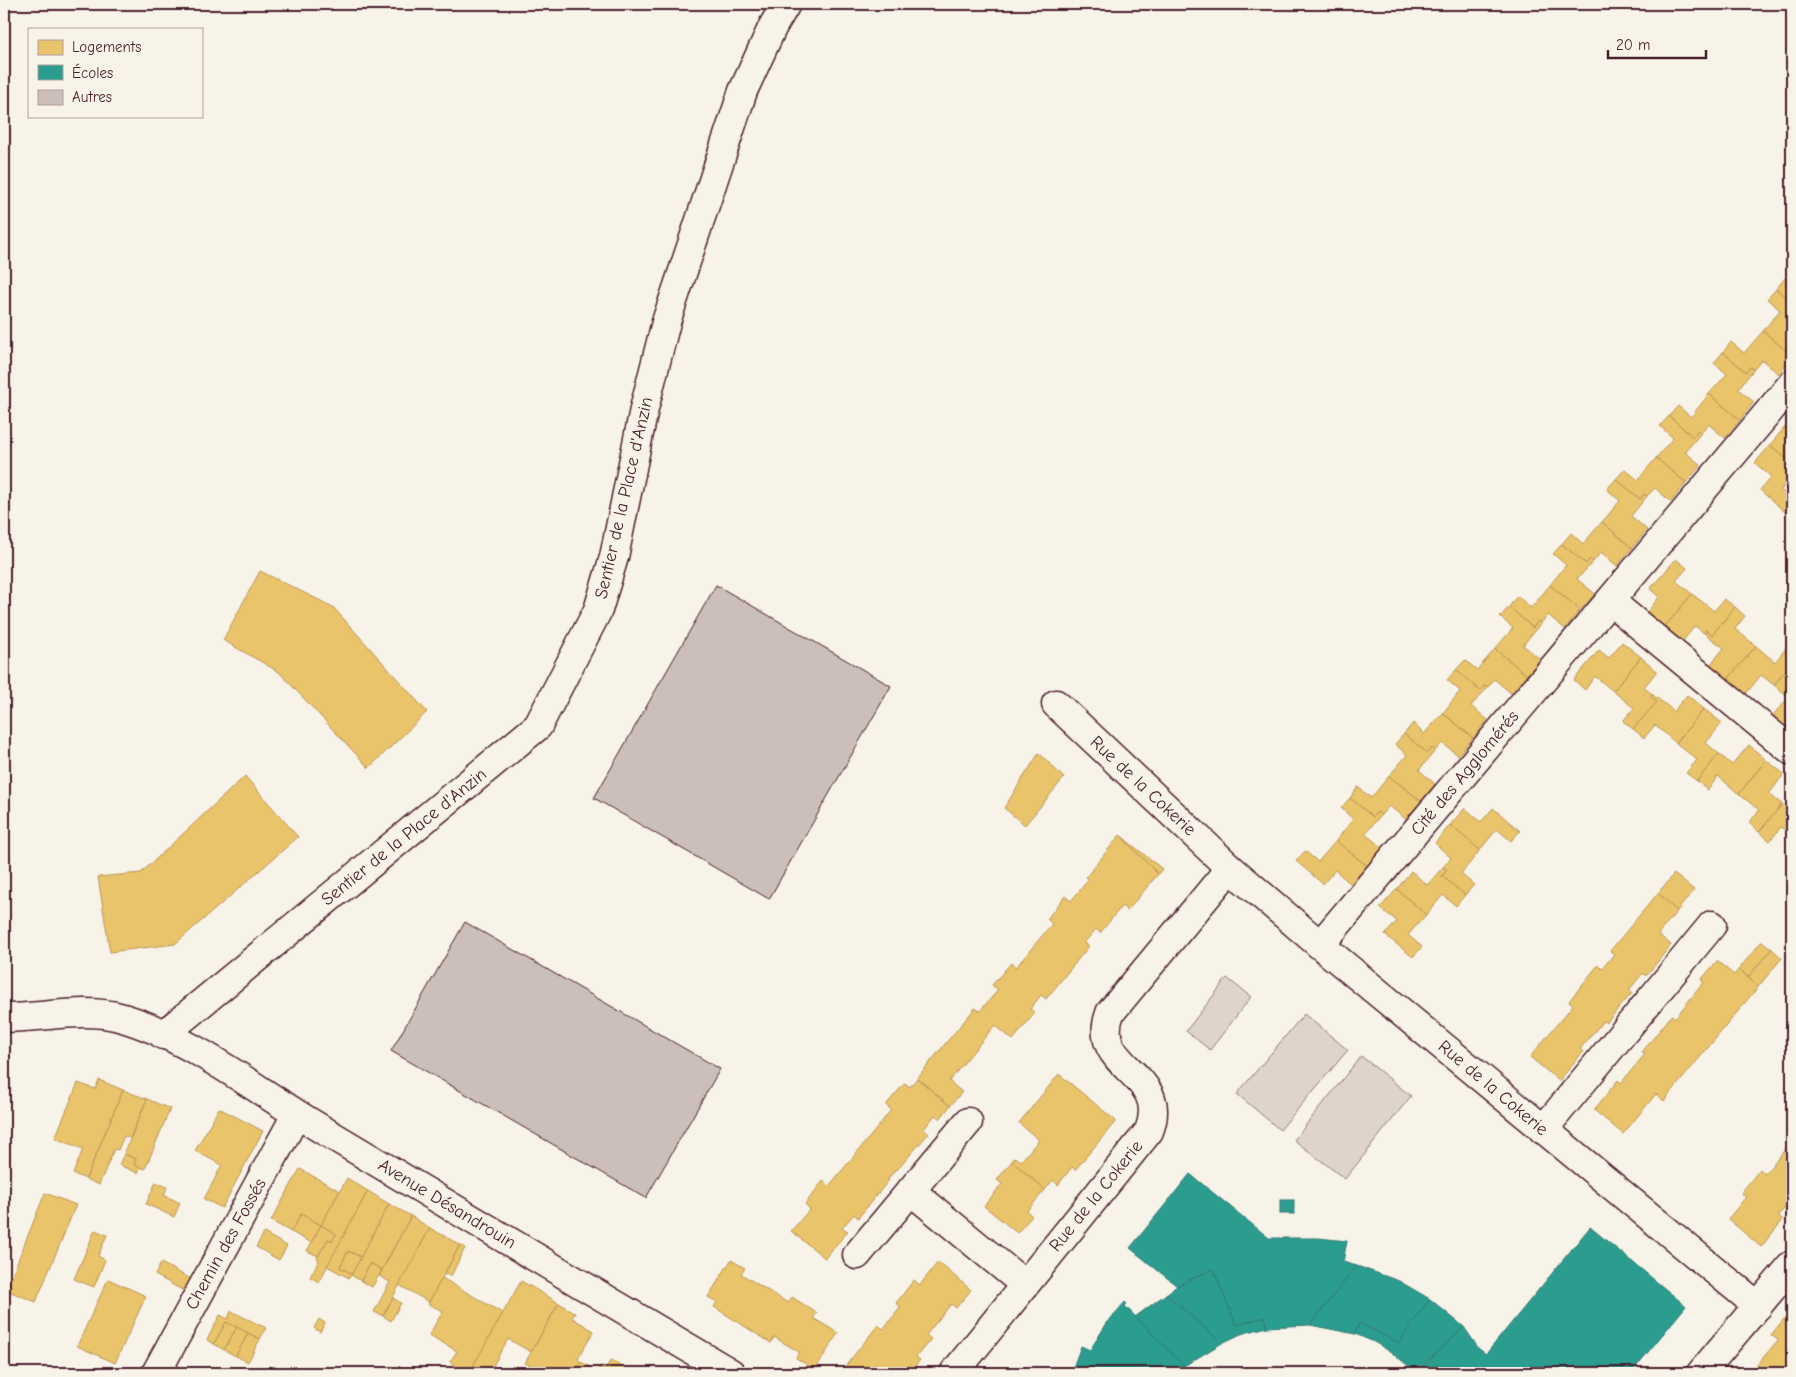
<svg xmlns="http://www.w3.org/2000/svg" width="1796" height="1377" viewBox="0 0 1796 1377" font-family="'Comic Neue',sans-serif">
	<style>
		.green { fill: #ded4cc; stroke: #947a7c }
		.homes { fill: #e9c46a; stroke: #b99257 }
		.schools { fill: #2a9d8f; stroke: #347771 }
		.building { fill: #ccbfb9; stroke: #4a1f2b }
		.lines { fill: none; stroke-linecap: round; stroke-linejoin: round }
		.minor-casing { stroke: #4a1f2b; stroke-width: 31 }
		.minor { stroke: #f7f3e8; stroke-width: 28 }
		.labels { text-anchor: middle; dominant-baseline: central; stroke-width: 5; stroke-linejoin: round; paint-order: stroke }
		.street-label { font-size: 18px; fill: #4a1f2b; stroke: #f7f3e8 }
	</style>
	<rect width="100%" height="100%" fill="#f7f3e8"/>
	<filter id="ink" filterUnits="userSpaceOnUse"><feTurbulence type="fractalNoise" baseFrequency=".02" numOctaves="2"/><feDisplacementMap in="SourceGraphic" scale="10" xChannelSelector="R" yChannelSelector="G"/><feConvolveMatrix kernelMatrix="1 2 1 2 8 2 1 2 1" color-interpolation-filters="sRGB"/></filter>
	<g filter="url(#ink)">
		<g class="green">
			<polygon points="1227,978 1251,997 1210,1050 1186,1031"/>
			<polygon points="1304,1014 1348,1050 1280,1130 1237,1094"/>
			<polygon points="1361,1056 1411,1096 1345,1179 1294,1140"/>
		</g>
		<g class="homes">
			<polygon points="1785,278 1792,285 1792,303 1776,289"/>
			<polygon points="1776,289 1792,303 1792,356 1763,331 1780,310 1767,299"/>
			<polygon points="1763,331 1792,356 1779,374 1762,360 1754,369 1750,367 1746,372 1723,352 1731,342 1744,353"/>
			<polygon points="1723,352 1746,372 1750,367 1754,369 1738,389 1754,402 1740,420 1709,394 1727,374 1714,363"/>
			<polygon points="1709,394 1740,420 1725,438 1708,424 1701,433 1698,430 1693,437 1669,416 1678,406 1691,417"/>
			<polygon points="1669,416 1693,437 1698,430 1701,433 1685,452 1701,465 1686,483 1656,458 1673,438 1660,426"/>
			<polygon points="1785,427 1792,435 1792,463 1770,445"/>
			<polygon points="1770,445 1792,463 1792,477 1781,490 1792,500 1792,506 1786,513 1760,490 1771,477 1755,463"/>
			<polygon points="1656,458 1686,483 1671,502 1655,488 1647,496 1644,494 1640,499 1616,479 1625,469 1638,480"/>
			<polygon points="1616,479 1640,499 1644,494 1647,496 1631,516 1647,530 1632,548 1602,522 1620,501 1607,489"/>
			<polygon points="1602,522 1632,548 1617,566 1601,552 1593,562 1590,559 1586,564 1562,544 1571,533 1583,544"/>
			<polygon points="1562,544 1586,564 1590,559 1593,562 1577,579 1595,594 1580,610 1550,585 1566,565 1553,554"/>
			<polygon points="1676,559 1687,568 1676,581 1692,594 1664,628 1646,614 1659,597 1650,589"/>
			<polygon points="260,571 333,607 427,712 369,768 279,672 223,640"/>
			<polygon points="1550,585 1580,610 1565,629 1548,615 1541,623 1538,621 1533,628 1509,607 1517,596 1531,608"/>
			<polygon points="1692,594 1714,611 1724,599 1735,607 1712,635 1706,630 1704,633 1695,626 1682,642 1664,628"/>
			<polygon points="1509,607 1533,628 1538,621 1541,623 1523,645 1540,659 1527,675 1495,649 1513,628 1500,617"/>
			<polygon points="1735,607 1745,616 1735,629 1756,646 1728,679 1710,665 1724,648 1704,633 1706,630 1712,635"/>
			<polygon points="1622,642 1641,657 1613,691 1595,676 1585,690 1574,680 1599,650 1609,658"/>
			<polygon points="1756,646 1775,662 1786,648 1792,653 1792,662 1774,685 1761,675 1745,695 1728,679"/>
			<polygon points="1495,649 1527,675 1511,693 1494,679 1488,687 1485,685 1480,691 1456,670 1465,660 1477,670"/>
			<polygon points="1641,657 1657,671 1644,687 1653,695 1651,697 1657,702 1633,729 1623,721 1634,708 1613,691"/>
			<polygon points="1792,662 1792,728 1790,730 1772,716 1789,697 1774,685"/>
			<polygon points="1456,670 1480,691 1485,685 1488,687 1471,706 1488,720 1473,738 1443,713 1460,691 1447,680"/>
			<polygon points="1653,695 1674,711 1687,695 1704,709 1676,743 1655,725 1644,738 1633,729 1657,702 1651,697"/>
			<polygon points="1704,709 1722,723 1706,743 1719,754 1697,781 1686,773 1697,760 1676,743"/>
			<polygon points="1443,713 1473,738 1458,755 1442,743 1435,751 1432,748 1427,753 1404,734 1413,723 1424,734"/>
			<polygon points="1404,734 1427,753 1432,748 1435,751 1419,770 1435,784 1421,801 1389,776 1407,755 1395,744"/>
			<polygon points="1749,745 1766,760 1739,794 1718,776 1708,790 1697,781 1719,754 1732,765"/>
			<polygon points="1039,753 1064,778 1025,825 1004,808"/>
			<polygon points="1766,760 1784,774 1769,794 1782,804 1759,832 1749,823 1759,810 1739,794"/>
			<polygon points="245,776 298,837 175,944 110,952 98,877 141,873"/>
			<polygon points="1389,776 1421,801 1406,819 1389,806 1381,815 1377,812 1373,817 1350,798 1358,787 1371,798"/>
			<polygon points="1350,798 1373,817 1377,812 1381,815 1365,834 1383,848 1367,866 1336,841 1353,819 1341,808"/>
			<polygon points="1782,804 1792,812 1792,838 1781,827 1770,841 1759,832"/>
			<polygon points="1465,808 1481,822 1493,808 1520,831 1511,841 1497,829 1480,850 1450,825"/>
			<polygon points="1450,825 1480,850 1461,874 1474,885 1465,895 1442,876 1447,870 1443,867 1451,858 1435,843"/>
			<polygon points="1120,835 1158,874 1127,911 1122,906 1100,933 1096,929 1084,943 1089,946 1046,999 1041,995 1030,1009 1035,1013 1013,1040 995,1025 949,1081 962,1092 950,1106 917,1078 975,1008 980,1011 998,990 992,985 1011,963 1016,967 1052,924 1047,919 1065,896 1071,901 1089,879 1086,877"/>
			<polygon points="1120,835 1162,869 1158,874"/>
			<polygon points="1336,841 1367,866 1351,884 1335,870 1323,884 1296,861 1305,851 1318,862"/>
			<polygon points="1443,867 1447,870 1442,876 1465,895 1456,906 1443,895 1426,915 1397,889 1411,871 1427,885"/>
			<polygon points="1674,874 1694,890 1677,911 1658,893"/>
			<polygon points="1397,889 1426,915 1408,935 1422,947 1413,957 1385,935 1397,921 1380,908"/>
			<polygon points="1658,893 1677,911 1658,934 1671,945 1646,976 1643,973 1629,990 1632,993 1606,1023 1603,1021 1580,1049 1583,1052 1559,1081 1530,1057 1573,1005 1569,1001 1598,965 1602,969 1614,954 1610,951"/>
			<polygon points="1762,941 1772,949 1748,977 1739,969"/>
			<polygon points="1772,949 1782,958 1758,987 1748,977"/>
			<polygon points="1717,961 1734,975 1739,969 1758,987 1664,1101 1656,1094 1623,1134 1594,1110 1618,1080 1621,1083 1630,1072 1645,1054 1642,1052 1672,1015 1675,1018 1704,982 1701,980"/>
			<polygon points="1059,1074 1116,1121 1075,1170 1072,1167 1058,1185 1053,1180 1045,1190 1012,1161 1015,1157 1021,1161 1039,1140 1019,1123"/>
			<polygon points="917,1078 950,1106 940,1119 935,1115 924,1129 929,1133 897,1170 896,1169 888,1179 889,1180 858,1218 854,1214 842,1228 848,1231 825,1258 791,1231 810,1209 805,1204 823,1181 829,1186 873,1133 891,1110 886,1105 905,1083 910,1087"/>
			<polygon points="99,1080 123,1090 86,1179 73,1174 83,1149 55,1138 78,1083 95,1089"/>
			<polygon points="123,1090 147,1099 130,1138 124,1136 118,1150 114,1149 99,1185 86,1179"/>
			<polygon points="147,1099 170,1109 145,1169 134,1165 136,1159 124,1154"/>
			<polygon points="219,1108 263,1131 222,1208 204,1199 222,1165 195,1151"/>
			<polygon points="1792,1141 1792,1205 1790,1202 1778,1216 1783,1220 1761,1247 1728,1219 1746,1197 1741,1193 1760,1169 1765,1174"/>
			<polygon points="124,1154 136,1159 134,1165 140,1167 138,1173 119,1165"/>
			<polygon points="1012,1161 1045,1190 1027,1211 1032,1216 1017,1233 984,1206 1002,1184 997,1180"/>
			<polygon points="300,1169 340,1191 321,1225 301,1214 291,1232 271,1221"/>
			<polygon points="347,1178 368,1191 319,1282 310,1277 319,1260 317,1258 328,1239 332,1241 336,1234 321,1225"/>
			<polygon points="156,1182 167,1187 164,1195 180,1203 174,1217 146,1204"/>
			<polygon points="368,1191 389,1204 361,1257 348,1251 340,1267 352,1274 349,1278 327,1266"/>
			<polygon points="45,1193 76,1205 36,1302 6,1290"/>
			<polygon points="389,1204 411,1216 382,1270 370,1263 361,1281 351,1275"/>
			<polygon points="301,1214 321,1225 312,1243 291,1232"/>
			<polygon points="411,1216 430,1228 383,1316 374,1312 390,1282 379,1276"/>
			<polygon points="321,1225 336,1234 332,1241 328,1239 318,1256 307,1251"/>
			<polygon points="430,1228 460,1245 429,1302 399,1285"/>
			<polygon points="95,1230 107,1235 98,1256 105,1260 94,1287 74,1279"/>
			<polygon points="264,1233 287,1246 279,1260 256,1247"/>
			<polygon points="460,1245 465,1248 451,1276 445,1273"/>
			<polygon points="348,1251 361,1257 352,1274 340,1267"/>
			<polygon points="731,1260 745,1268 741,1274 788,1303 792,1297 817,1313 813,1318 838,1333 815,1370 796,1358 799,1352 774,1337 771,1343 714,1307 717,1302 708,1297"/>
			<polygon points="938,1262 971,1290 956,1308 951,1304 926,1335 931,1339 916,1357 920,1360 909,1373 851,1373 844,1368 878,1325 883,1329 901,1307 896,1303 914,1280 920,1285"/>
			<polygon points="161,1263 191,1279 184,1291 155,1275"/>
			<polygon points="370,1263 382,1270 372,1287 361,1281"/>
			<polygon points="442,1278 504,1314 473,1366 474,1368 471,1373 451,1373 455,1365 450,1362 457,1351 429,1335 443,1311 428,1304"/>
			<polygon points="108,1279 146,1296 115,1363 77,1346"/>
			<polygon points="521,1281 559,1303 531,1352 508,1339 489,1373 471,1373 474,1368 473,1366"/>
			<polygon points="393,1298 401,1303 391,1321 383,1316"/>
			<polygon points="559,1303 575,1313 572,1318 594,1331 578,1359 581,1362 575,1373 524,1373 529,1365 525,1363"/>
			<polygon points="1792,1309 1792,1373 1750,1373 1778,1340 1771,1335"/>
			<polygon points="231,1311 266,1328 260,1339 226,1322 214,1344 207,1340 220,1315 228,1319"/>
			<polygon points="319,1319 325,1323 320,1332 314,1328"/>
			<polygon points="226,1322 237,1327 224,1350 214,1344"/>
			<polygon points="237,1327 248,1333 236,1356 224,1350"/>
			<polygon points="248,1333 260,1339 248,1362 236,1356"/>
			<polygon points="611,1360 627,1370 625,1373 575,1373 581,1362 597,1371 600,1366 605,1369"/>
		</g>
		<g class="schools">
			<polygon points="1190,1174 1269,1238 1319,1238 1347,1241 1343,1262 1357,1266 1310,1325 1267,1327 1265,1317 1236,1325 1213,1269 1177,1286 1130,1248"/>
			<rect x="1280" y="1200" width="14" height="14"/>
			<polygon points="1590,1227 1686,1306 1631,1373 1416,1373 1464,1327 1479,1349 1486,1354"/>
			<polygon points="1357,1266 1399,1281 1430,1299 1399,1343 1359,1323 1355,1334 1310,1325"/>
			<polygon points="1213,1269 1236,1325 1265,1317 1267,1327 1241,1334 1222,1343 1166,1294 1177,1286"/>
			<polygon points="1166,1294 1222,1343 1184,1366 1135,1317"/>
			<polygon points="1430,1299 1464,1327 1416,1372 1391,1352 1374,1342 1355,1334 1359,1323 1399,1343"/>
			<polygon points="1125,1302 1127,1304 1125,1306 1184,1366 1179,1373 1082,1373 1072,1370 1081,1346 1090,1350 1107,1323"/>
		</g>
		<g class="building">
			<polygon points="716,585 891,686 769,899 594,798"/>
			<polygon points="465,922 720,1069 646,1198 391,1051"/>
		</g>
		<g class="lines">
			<defs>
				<g id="minor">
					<polyline points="1610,601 1792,751"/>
					<polyline points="1056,704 1230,868 1320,945 1758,1306"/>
					<polyline points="1320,945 1792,384"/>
					<path d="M4,1018C43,1018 85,1007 123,1018C191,1038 257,1091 318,1127C455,1209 593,1292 731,1373"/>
					<polyline points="163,1035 538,726 598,610 614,557 644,409 666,322 743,91 773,26 786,4"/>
					<polyline points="1543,1130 1712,925"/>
					<polyline points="911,1191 1024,1284"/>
					<polyline points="857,1255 968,1122"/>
					<polyline points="156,1373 296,1115"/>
					<path d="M954,1373L1149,1131C1172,1071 1089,1070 1110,1013L1230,868"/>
					<polyline points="1701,1373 1792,1265"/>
				</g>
			</defs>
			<use href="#minor" class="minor-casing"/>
			<use href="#minor" class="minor"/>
		</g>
	</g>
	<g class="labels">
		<g class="street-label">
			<text transform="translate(624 498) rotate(-77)">Sentier de la Place d'Anzin</text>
			<text transform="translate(1465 773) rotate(-50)">Cité des Agglomérés</text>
			<text transform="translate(1143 786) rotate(43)">Rue de la Cokerie</text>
			<text transform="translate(404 837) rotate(-39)">Sentier de la Place d'Anzin</text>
			<text transform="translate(1493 1088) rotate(40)">Rue de la Cokerie</text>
			<text transform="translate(1096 1196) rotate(-51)">Rue de la Cokerie</text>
			<text transform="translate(447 1204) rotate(31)">Avenue Désandrouin</text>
			<text transform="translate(226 1244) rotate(-61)">Chemin des Fossés</text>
		</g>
	</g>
	<rect width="1796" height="1377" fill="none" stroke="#f7f3e8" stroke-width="20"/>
	<rect x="10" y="10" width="1776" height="1357" fill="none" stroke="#4a1f2b" stroke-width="2" filter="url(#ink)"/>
	<rect x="28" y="28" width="175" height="90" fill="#f7f3e8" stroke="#b29e9c"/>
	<rect x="38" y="40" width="25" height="15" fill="#e9c46a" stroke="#b29e9c"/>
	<text x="72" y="52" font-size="15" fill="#4a1f2b">Logements</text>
	<rect x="38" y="65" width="25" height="15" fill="#2a9d8f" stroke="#b29e9c"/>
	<text x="72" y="78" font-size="15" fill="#4a1f2b">Écoles</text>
	<rect x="38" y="90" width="25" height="15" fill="#ccbfb9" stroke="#b29e9c"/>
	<text x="72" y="102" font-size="15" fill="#4a1f2b">Autres</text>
	<path d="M1608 50v8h98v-8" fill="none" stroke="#4a1f2b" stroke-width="2.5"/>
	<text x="1616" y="50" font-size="15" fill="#4a1f2b" stroke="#f7f3e8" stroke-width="4" paint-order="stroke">20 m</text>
</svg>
